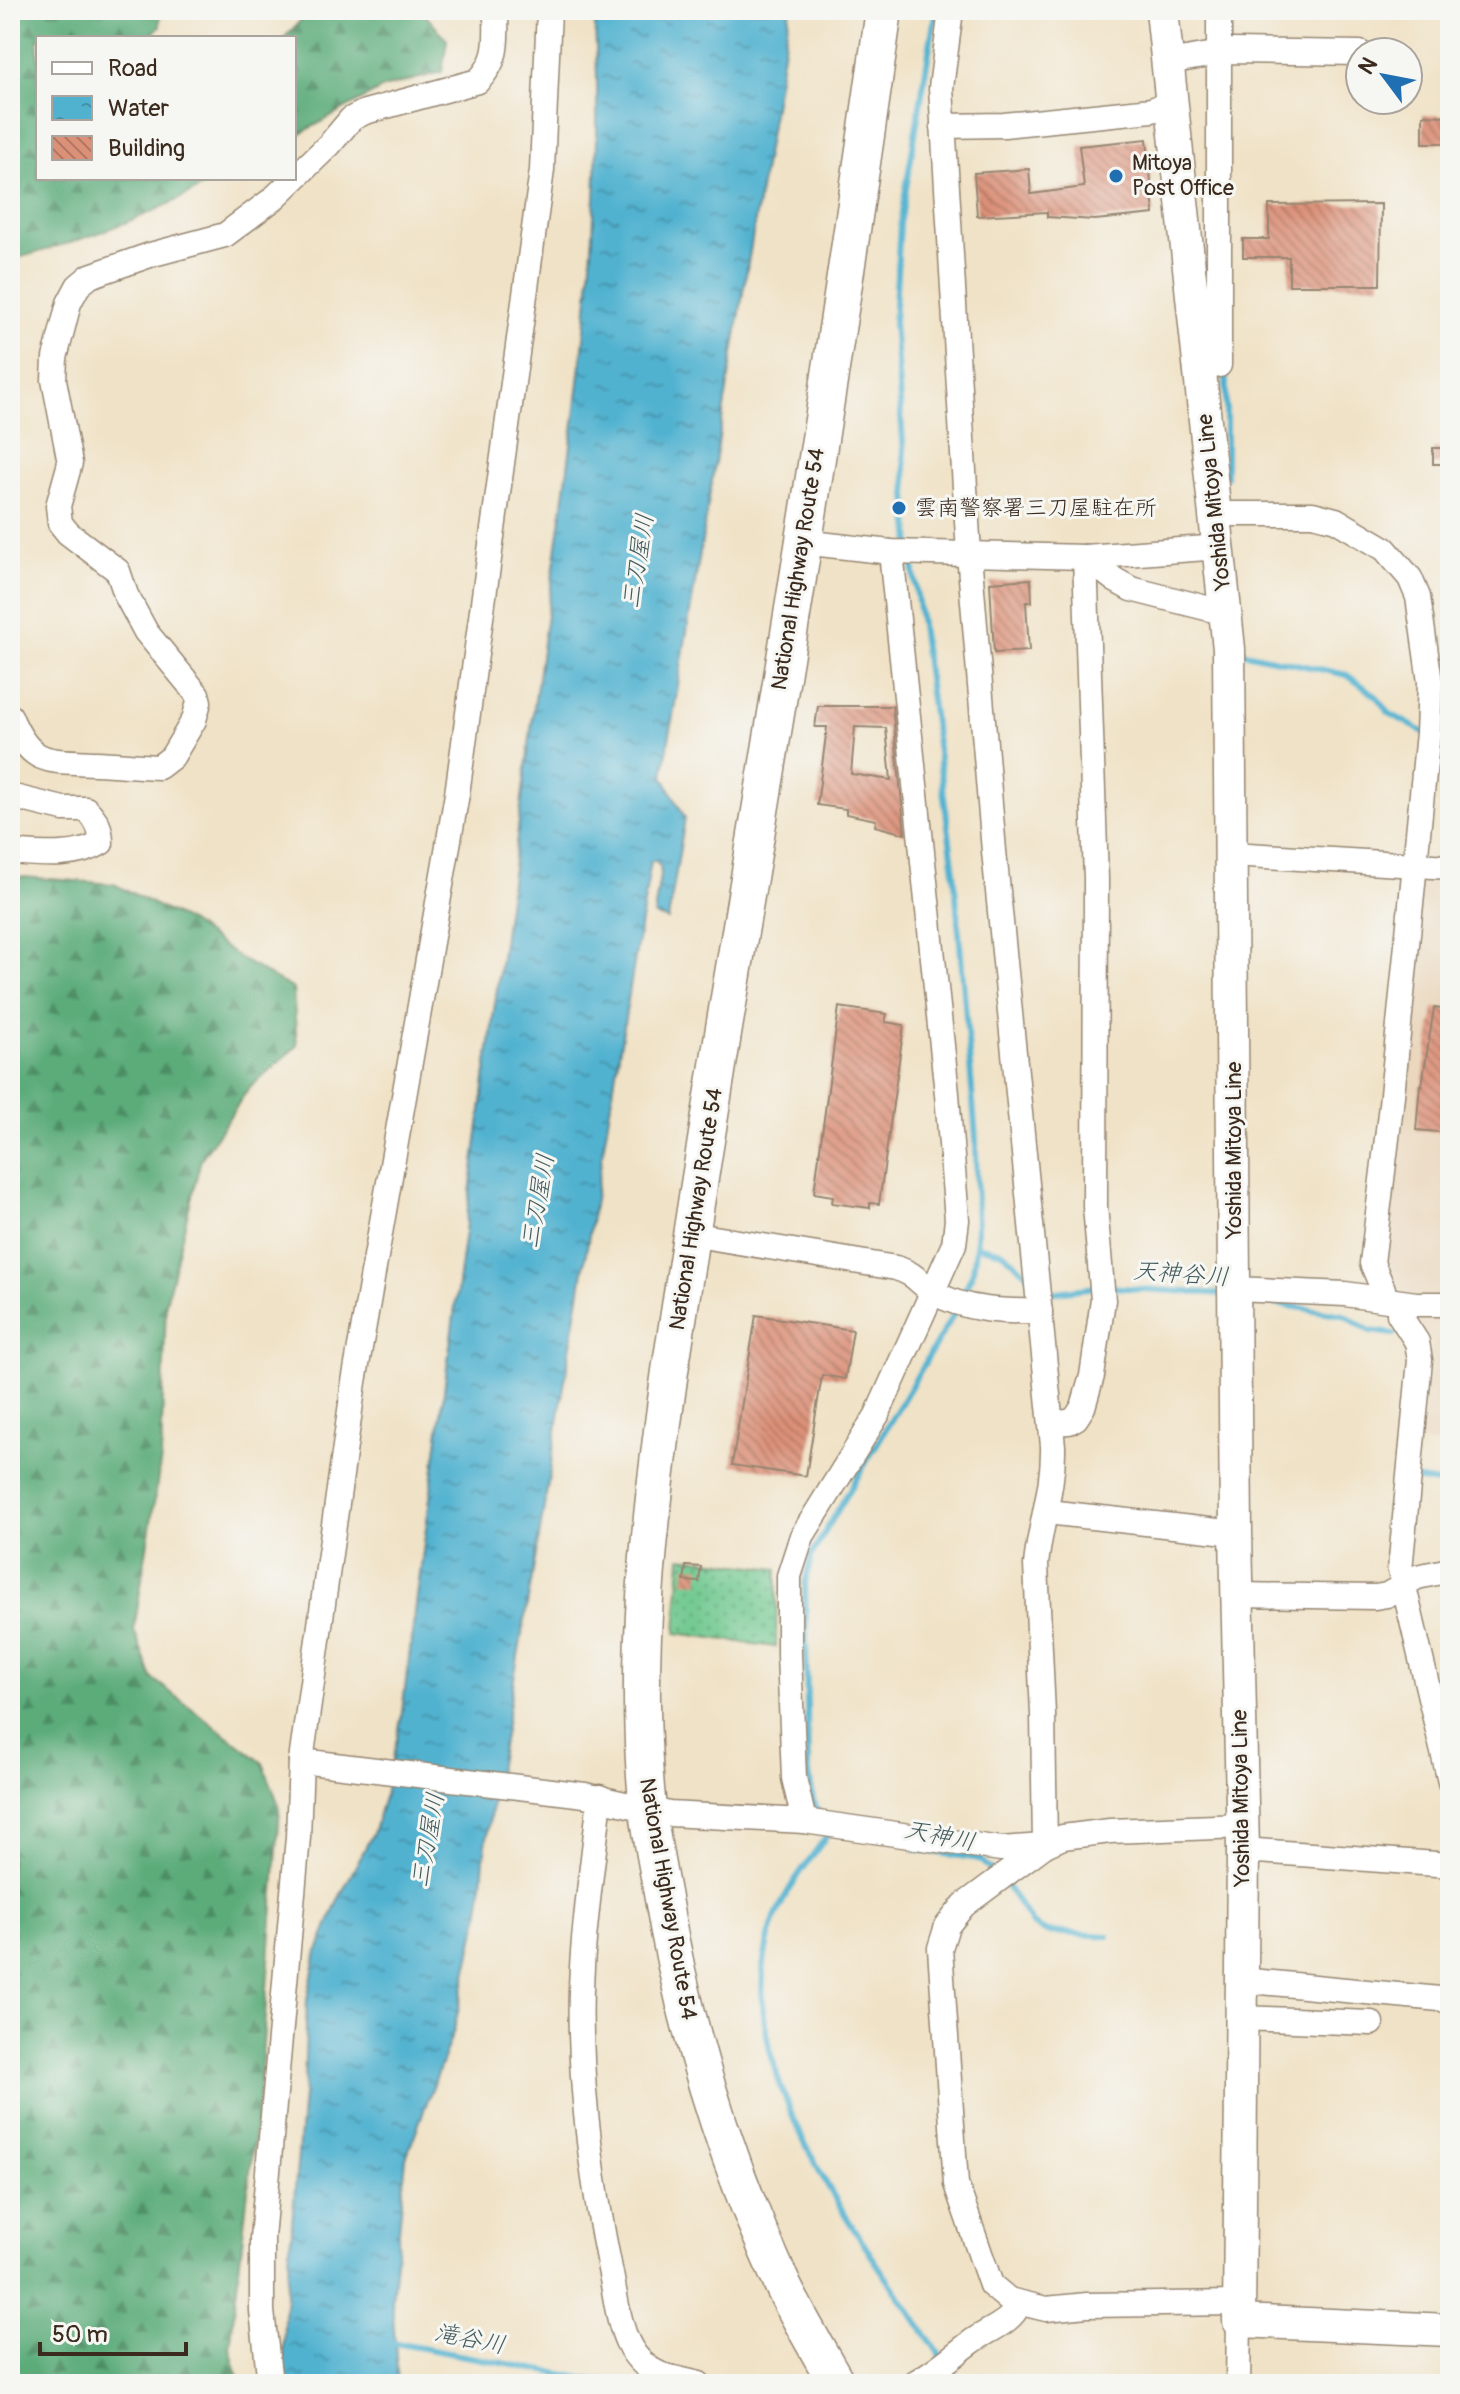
<svg xmlns="http://www.w3.org/2000/svg" width="1460" height="2394" viewBox="0 0 1460 2394" font-family="Pangolin,'Klee One',sans-serif">
	<style>
		.built { fill: #e9d4b8 }
		.green { fill: url(#green-dots); stroke: #557956; stroke-width: 2 }
		.forest { fill: url(#forest-firs); stroke: #4b6b4c; stroke-width: 2 }
		.water { fill: url(#water-ripples); stroke: #466e77; stroke-width: 2 }
		.lines { fill: none; stroke-linecap: round; stroke-linejoin: round }
		.stream { stroke: #51b2d0; stroke-width: 6 }
		.building { fill: url(#building-back-hatch); fill-rule: evenodd }
		.minor-casing { stroke: #968672; stroke-width: 27 }
		.major-casing { stroke: #968672; stroke-width: 35 }
		.highway-casing { stroke: #968672; stroke-width: 39 }
		.minor { stroke: #fff; stroke-width: 24 }
		.major { stroke: #fff; stroke-width: 32 }
		.highway { stroke: #fff; stroke-width: 36 }
		.poi-dot { fill: #1f6fb2; stroke: #f6f6f2; stroke-width: 3 }
		.labels { text-anchor: middle; dominant-baseline: central; stroke-width: 6; stroke-linejoin: round; paint-order: stroke }
		.poi-label { font-size: 22px; fill: #3b2a1e; stroke: #f6f6f2; text-anchor: start }
		.street-label { font-size: 22px; fill: #3b2a1e; stroke: #f6f6f2 }
		.water-label { font-size: 24px; font-style: italic; fill: #435a5c; stroke: #f6f6f2 }
	</style>
	<defs>
		<pattern id="green-dots" width="8" height="8" patternUnits="userSpaceOnUse" patternTransform="scale(2)"><rect width="8" height="8" fill="#6fc88f"/><path d="M2 2h.1M6 6h.1" fill="none" stroke="#5ca374" stroke-width="1.8" stroke-linecap="round"/></pattern>
		<pattern id="forest-firs" width="22" height="20" patternUnits="userSpaceOnUse" patternTransform="scale(2)"><rect width="22" height="20" fill="#5bac7a"/><path d="M5 1l3.5 6h-7zM16 11l3.5 6h-7z" fill="#4c8c63"/></pattern>
		<pattern id="water-ripples" width="26" height="14" patternUnits="userSpaceOnUse" patternTransform="scale(2)"><rect width="26" height="14" fill="#51b2d0"/><path d="M2 4q2-2 4 0t4 0M15 11q2-2 4 0t4 0" fill="none" stroke="#4491a8"/></pattern>
		<pattern id="building-back-hatch" width="6" height="6" patternUnits="userSpaceOnUse" patternTransform="scale(2)"><rect width="6" height="6" fill="#db9078"/><path d="M-1 5l2 2M0 0l6 6M5-1l2 2" fill="none" stroke="#b37662"/></pattern>
	</defs>
	<rect width="100%" height="100%" fill="#f6f6f2"/>
	<filter id="ink" filterUnits="userSpaceOnUse"><feTurbulence type="fractalNoise" baseFrequency=".0125" numOctaves="2"/><feDisplacementMap in="SourceGraphic" scale="16" xChannelSelector="R" yChannelSelector="G"/><feConvolveMatrix kernelMatrix="1 2 1 2 8 2 1 2 1" color-interpolation-filters="sRGB"/></filter>
	<filter id="wash" filterUnits="userSpaceOnUse"><feTurbulence type="fractalNoise" baseFrequency=".006" numOctaves="4" result="noise"/><feDisplacementMap in="SourceGraphic" scale="32" xChannelSelector="R" yChannelSelector="G"/><feGaussianBlur stdDeviation="1.8" result="paint"/><feColorMatrix in="noise" values="0 0 0 0 0 0 0 0 0 0 0 0 0 0 0 0 0 1.4 0 .05"/><feComposite in="paint" operator="in"/></filter>
	<g filter="url(#wash)">
		<rect width="100%" height="100%" fill="#f0e2c6"/>
		<polygon class="built" points="1421,873 1450,875 1450,1448 1419,1441 1432,1343 1383,1271"/>
		<polygon class="green" points="681,1557 777,1569 776,1647 676,1633"/>
		<g class="forest">
			<path d="M10,10H160V26L148,38H38V178H218C156,215 80,242 10,260Z"/>
			<polygon points="346,10 422,11 447,40 442,72 383,88 294,137 294,38 284,38 307,14"/>
			<polygon points="10,876 114,884 189,922 241,959 293,989 297,1046 249,1088 201,1159 166,1302 161,1458 134,1630 152,1678 263,1763 280,1808 260,2085 230,2348 240,2384 10,2384"/>
		</g>
		<path class="water" d="M594,10H790L663,776L685,818L668,920L654,915L661,868L656,861H651L538,1543L492,1804L484,1858L480,1911L454,2030L406,2158L392,2301L398,2384H283L284,2317L304,2084L307,2000L316,1956L337,1902L373,1833L386,1791L401,1719C443,1381 489,1044 534,707C565,477 610,243 594,10Z"/>
		<g class="lines">
			<g class="stream">
				<polyline points="1226,477 1226,368"/>
				<polyline points="911,547 894,322 900,224 936,10"/>
				<polyline points="912,558 954,871 976,1138 977,1238 973,1272 962,1296"/>
				<polyline points="1240,647 1245,653 1347,675 1376,696 1389,713 1423,732"/>
				<polyline points="976,1246 1003,1252 1027,1274"/>
				<polyline points="1107,1287 1224,1294"/>
				<polyline points="1045,1289 1048,1293 1096,1287"/>
				<polyline points="1266,1302 1344,1315 1370,1331 1394,1334"/>
				<polyline points="1414,1479 1450,1485"/>
				<polyline points="821,1817 813,1800 808,1768 805,1583 812,1554 956,1310"/>
				<path d="M828,1834C807,1864 783,1892 772,1927C724,2070 865,2244 940,2355"/>
				<polyline points="915,1849 979,1859 997,1875"/>
				<polyline points="1005,1883 1032,1924 1047,1932 1108,1936"/>
				<polyline points="390,2342 614,2384"/>
			</g>
		</g>
		<g id="blocks">
			<g class="building">
				<polygon points="1423,115 1450,116 1450,143 1423,143"/>
				<polygon points="1147,139 1154,214 1095,220 1047,217 1047,212 977,216 974,173 1029,169 1031,194 1084,187 1079,146"/>
				<polygon points="1381,204 1380,285 1289,285 1289,257 1243,257 1243,239 1269,239 1269,205"/>
				<rect x="1433" y="448" width="17" height="16"/>
				<polygon points="1031,579 1032,602 1026,602 1029,651 994,653 990,582"/>
				<path d="M818,706H892L905,834L875,826L876,820L846,814V809L817,805L827,727H815ZM855,727L886,728L891,780L851,774Z"/>
				<polygon points="839,1007 887,1014 885,1022 904,1025 879,1204 870,1203 870,1208 832,1203 833,1196 814,1193"/>
				<polygon points="1434,1008 1450,1010 1450,1133 1416,1130 1420,1085 1422,1085"/>
				<polygon points="756,1315 853,1330 845,1379 822,1375 806,1476 732,1465"/>
				<polygon points="686,1566 701,1567 699,1582 684,1581"/>
			</g>
		</g>
	</g>
	<g filter="url(#ink)">
		<use href="#blocks" fill-opacity="0" stroke="#968672" stroke-width="2"/>
		<g class="lines">
			<defs>
				<g id="minor">
					<path d="M951,10L941,88L969,554L994,851L1053,1446C1054,1488 1040,1524 1036,1565L1043,1714L1045,1845"/>
					<polyline points="1168,62 1233,51 1360,53"/>
					<polyline points="943,126 1004,125 1152,110 1172,102"/>
					<polyline points="1200,365 1219,365 1219,10"/>
					<polyline points="1216,514 1313,514 1336,520 1385,549 1410,578 1418,597 1430,682 1428,733 1391,1105 1372,1263 1383,1289"/>
					<polyline points="802,542 891,552 1085,557 1220,547"/>
					<polyline points="1085,557 1115,580 1131,589 1226,613"/>
					<path d="M10,716C31,767 48,760 96,763C117,764 138,766 159,767L172,757L194,720L199,702L197,694L146,632L126,595L118,571L68,533L60,523L58,506L70,463L54,380L55,358L69,303L78,286L90,276L150,255L225,235L273,199L330,144L351,119L365,112L478,81C500,59 496,39 496,10"/>
					<path d="M10,796L63,809H86C97,820 101,828 101,843C76,859 38,854 10,852"/>
					<polyline points="1232,854 1450,867"/>
					<path d="M690,1234L896,1268C918,1275 917,1282 933,1292C965,1311 1005,1312 1040,1311"/>
					<polyline points="1235,1289 1345,1294 1416,1304 1450,1304"/>
					<polyline points="1399,1314 1417,1342 1420,1360 1400,1570 1450,1782"/>
					<polyline points="1051,1423 1069,1422 1076,1418 1083,1407 1092,1376 1103,1300 1095,1206 1096,879 1085,557"/>
					<polyline points="1047,1512 1236,1533"/>
					<polyline points="1238,1595 1375,1597 1387,1595 1417,1577 1450,1570"/>
					<polyline points="301,1761 585,1795 669,1814 804,1821 1001,1849 1043,1846"/>
					<path d="M600,1797C592,1875 578,1955 581,2034C583,2113 594,2191 610,2269C619,2310 619,2361 665,2376L663,2384"/>
					<polyline points="804,1821 794,1778 789,1654 789,1576 802,1536 877,1415 954,1244 957,1220 947,1094 891,552"/>
					<polyline points="1243,1850 1450,1865"/>
					<polyline points="1241,1980 1450,2000"/>
					<polyline points="1241,2018 1371,2023"/>
					<polyline points="1239,2303 1087,2305 1046,2309 1009,2300 991,2285 956,2184 940,1948 947,1926 964,1905 1045,1845 1063,1837 1110,1831 1242,1826"/>
					<polyline points="665,2376 699,2384"/>
					<polyline points="270,2384 262,2311 262,2238 298,1837 301,1761 354,1382 457,794 542,170 549,10"/>
					<path d="M912,2384C934,2373 950,2358 970,2343C985,2331 1011,2324 1019,2304"/>
					<polyline points="1238,2384 1239,2321"/>
				</g>
				<polyline id="major" points="1162,10 1229,649 1236,1533 1243,1850 1239,2321 1450,2330"/>
				<path id="highway" d="M837,2384C819,2352 800,2320 784,2288C725,2161 685,2030 662,1893C657,1865 651,1837 648,1809C632,1663 650,1516 670,1371C687,1259 705,1146 723,1034C780,693 836,352 884,10"/>
			</defs>
			<use href="#minor" class="minor-casing"/>
			<use href="#major" class="major-casing"/>
			<use href="#highway" class="highway-casing"/>
			<use href="#minor" class="minor"/>
			<use href="#major" class="major"/>
			<use href="#highway" class="highway"/>
		</g>
	</g>
	<g class="poi-dot">
		<circle cx="1116" cy="176" r="8"/>
		<circle cx="899" cy="508" r="8"/>
	</g>
	<g class="labels">
		<g class="poi-label">
			<text x="1132" y="163">Mitoya<tspan x="1132" dy="25">Post Office</tspan></text>
			<text x="915" y="508">雲南警察署三刀屋駐在所</text>
		</g>
		<g class="street-label">
			<text transform="translate(1214 502) rotate(-96)">Yoshida Mitoya Line</text>
			<text transform="translate(798 569) rotate(-81)">National Highway Route 54</text>
			<text transform="translate(1234 1150) rotate(-90)">Yoshida Mitoya Line</text>
			<text transform="translate(696 1209) rotate(-81)">National Highway Route 54</text>
			<text transform="translate(1241 1798) rotate(-91)">Yoshida Mitoya Line</text>
			<text transform="translate(668 1899) rotate(80)">National Highway Route 54</text>
		</g>
		<g class="water-label">
			<text transform="translate(638 561) rotate(-81)">三刀屋川</text>
			<text transform="translate(538 1201) rotate(-80)">三刀屋川</text>
			<text transform="translate(1181 1274) rotate(4)">天神谷川</text>
			<text transform="translate(940 1836) rotate(11)">天神川</text>
			<text transform="translate(428 1840) rotate(-80)">三刀屋川</text>
			<text transform="translate(470 2339) rotate(11)">滝谷川</text>
		</g>
	</g>
	<rect width="1460" height="2394" fill="none" stroke="#f6f6f2" stroke-width="40"/>
	<rect x="36" y="36" width="260" height="144" fill="#f6f6f2" stroke="#aba49d" stroke-width="2"/>
	<rect x="52" y="62" width="40" height="12" fill="#ffffff" stroke="#aba49d" stroke-width="2"/>
	<text x="108" y="76" font-size="24" fill="#3b2a1e">Road</text>
	<rect x="52" y="96" width="40" height="24" fill="url(#water-ripples)" stroke="#aba49d" stroke-width="2"/>
	<text x="108" y="116" font-size="24" fill="#3b2a1e">Water</text>
	<rect x="52" y="136" width="40" height="24" fill="url(#building-back-hatch)" stroke="#aba49d" stroke-width="2"/>
	<text x="108" y="156" font-size="24" fill="#3b2a1e">Building</text>
	<g transform="translate(1384 76) rotate(302)"><circle r="38" fill="#f6f6f2" stroke="#aba49d" stroke-width="2"/>
	<path d="M0-6L14 30L0 20L-14 30Z" fill="#1f6fb2"/>
	<text y="-12" font-size="22" font-weight="bold" text-anchor="middle" fill="#3b2a1e">N</text>
	</g>
	<path d="M40 2342v12h146v-12" fill="none" stroke="#3b2a1e" stroke-width="4"/>
	<text x="52" y="2342" font-size="24" fill="#3b2a1e" stroke="#f6f6f2" stroke-width="6" paint-order="stroke">50 m</text>
</svg>
